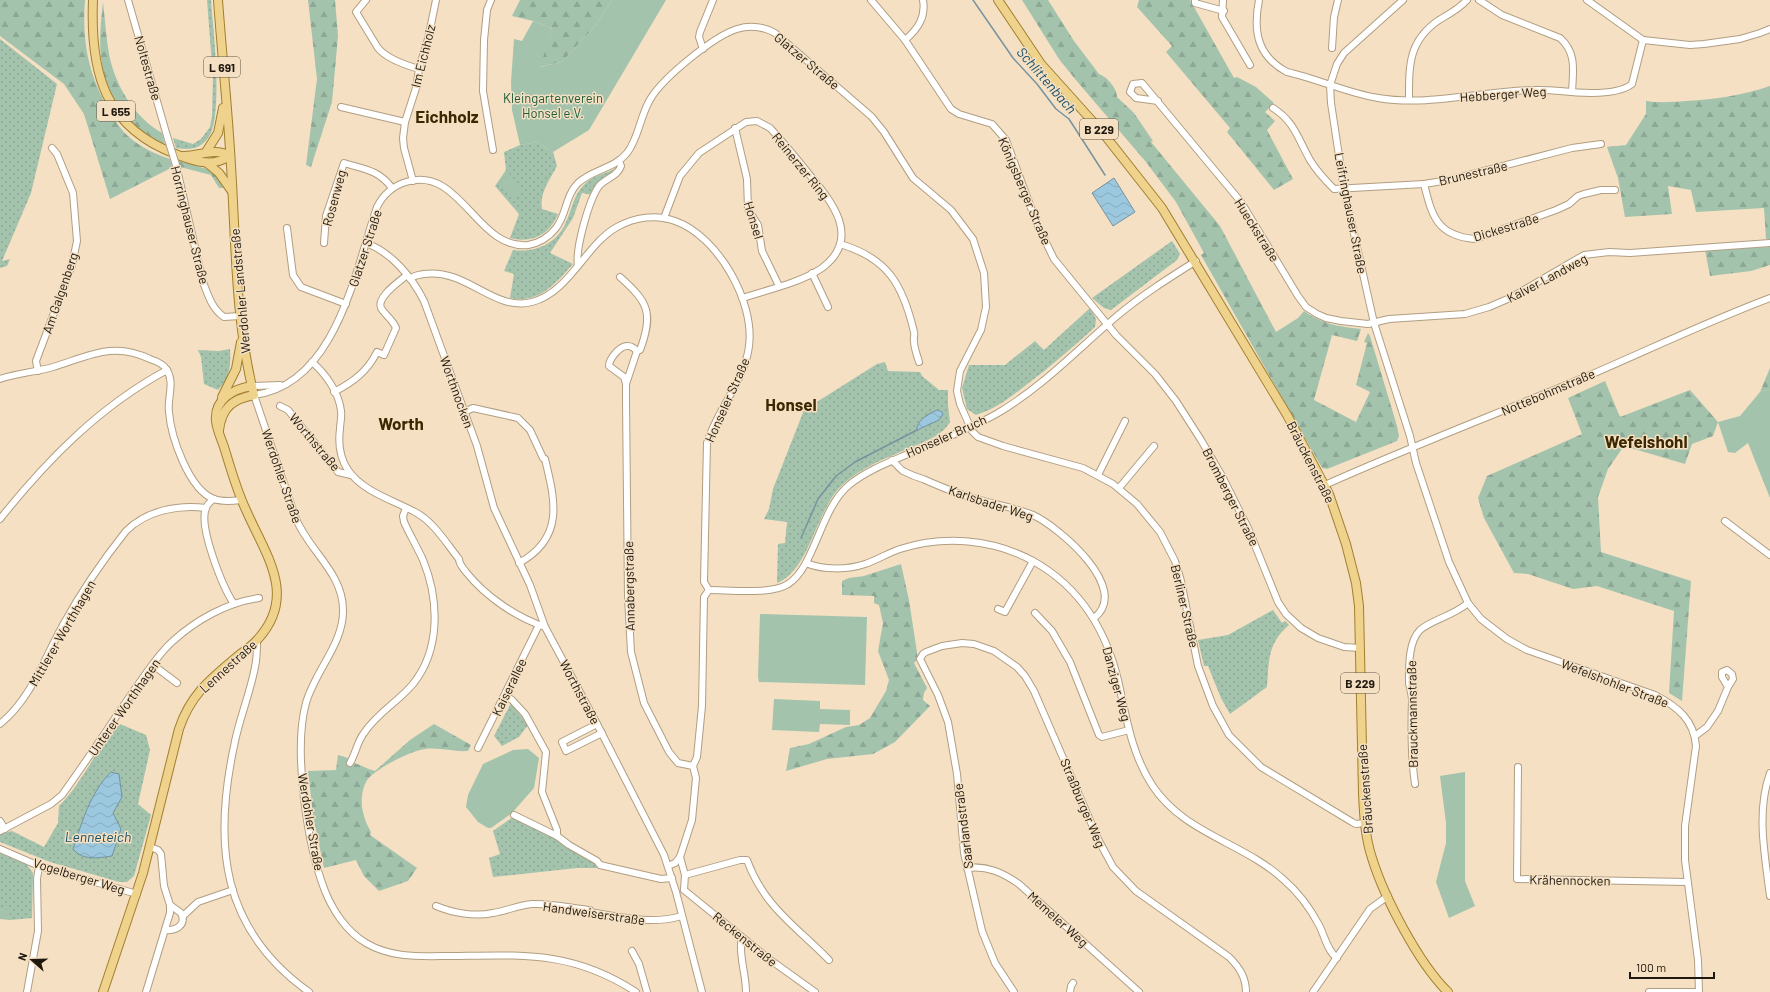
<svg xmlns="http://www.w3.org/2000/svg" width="1770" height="992" viewBox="0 0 1770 992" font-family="Barlow,sans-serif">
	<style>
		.grass { fill: url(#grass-dots) }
		.forest { fill: url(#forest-firs) }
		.garden { fill: #a3c3ad }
		.water { fill: url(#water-waves); stroke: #7693a0 }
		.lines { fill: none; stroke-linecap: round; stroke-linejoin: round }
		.stream { stroke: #7693a0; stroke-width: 1.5 }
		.minor-casing { stroke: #b19e82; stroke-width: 8 }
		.major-casing { stroke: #a07f2f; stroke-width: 10 }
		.minor { stroke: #fff; stroke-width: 6 }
		.major { stroke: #efd38d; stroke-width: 8 }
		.minor-bridge-casing { stroke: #b19e82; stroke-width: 8; stroke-linecap: butt }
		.minor-bridge { stroke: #fff; stroke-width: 6 }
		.labels { text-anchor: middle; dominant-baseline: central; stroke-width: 3; stroke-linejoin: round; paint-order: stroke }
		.shield { fill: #f5e0c3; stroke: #5f5444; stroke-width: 1 }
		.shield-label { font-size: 12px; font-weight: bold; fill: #1f180e }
		.street-label { font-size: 13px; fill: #1f180e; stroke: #f5e0c3 }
		.park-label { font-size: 13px; fill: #1e5d3a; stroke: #f5e0c3 }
		.water-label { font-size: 14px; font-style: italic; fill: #164f66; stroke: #f5e0c3 }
		.district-label { font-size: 17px; font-weight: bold; fill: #3c2701; stroke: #f5e0c3 }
	</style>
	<defs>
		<pattern id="grass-dots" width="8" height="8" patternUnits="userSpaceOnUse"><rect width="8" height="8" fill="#a3c3ad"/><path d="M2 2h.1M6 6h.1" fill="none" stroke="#8ca794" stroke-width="1.8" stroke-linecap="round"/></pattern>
		<pattern id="forest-firs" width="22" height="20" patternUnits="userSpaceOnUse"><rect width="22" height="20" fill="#a3c3ad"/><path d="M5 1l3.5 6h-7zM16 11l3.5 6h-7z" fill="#8ca794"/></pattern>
		<pattern id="water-waves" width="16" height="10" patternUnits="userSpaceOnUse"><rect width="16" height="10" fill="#9bc8de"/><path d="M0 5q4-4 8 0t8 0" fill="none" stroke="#85abbd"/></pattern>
	</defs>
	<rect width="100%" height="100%" fill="#f5e0c3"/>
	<g class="grass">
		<path d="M207,0H211C213,28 224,118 208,138C199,150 189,150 176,148L173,138L193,144L201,139L210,127L212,116L213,77Z"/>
		<polygon points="0,39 57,84 31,193 2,261 10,259 7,266 0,268"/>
		<path d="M537,142L553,152L557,166C550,179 539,194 542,209L558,214C550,234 532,244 510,238L519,214L495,186L506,170L504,152L520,145Z"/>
		<path d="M618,167L592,195L582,193L573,218L550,253L573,264C555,284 539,304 510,298L514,274L504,271L513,250C535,253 557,244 566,222C572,210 573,196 583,186C592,175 606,174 618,167Z"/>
		<polygon points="1172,241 1180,254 1177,260 1111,310 1104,308 1092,298"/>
		<path d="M1090,308L1096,319L1095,327C1073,347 1050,367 1026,385C1011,397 996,409 976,415L967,409L962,388L969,365H1005L1035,341L1044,350Z"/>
		<path d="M230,349C231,365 230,378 218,390L204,384L201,357L198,350L219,351Z"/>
		<path d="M885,362L888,371L920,372L922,376L939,390H948V405L950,422C941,437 923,442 907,449C884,459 860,468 841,486C816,511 809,571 777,583L778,544L785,543L787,522L764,519L769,509L773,489L804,410L877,364Z"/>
		<path d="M1273,610L1282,623L1285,621L1289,625C1267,644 1269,661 1267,687L1230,714L1221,698L1208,666H1204L1198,640L1228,635Z"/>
		<polygon points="511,703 528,725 519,737 502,746 494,736"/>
		<path d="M120,724L146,735L150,750L138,804L151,815L134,876L127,882H119L50,862L0,842V834L12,831L44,847L58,823L59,806C84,781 95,749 120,724Z"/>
		<polygon points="513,817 552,836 594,863 597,868 577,868 493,877 489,858 500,854 493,831"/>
		<polygon points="0,853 26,864 33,873 32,918 10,920 8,910 0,911"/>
	</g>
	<g class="forest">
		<path d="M0,0H85C82,42 88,72 108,109C114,118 119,128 128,136C140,147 155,154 170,159L172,166L179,165V161L207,169L218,176L223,188H219L211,175L184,168L169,169L110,199L84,114L64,84L0,36Z"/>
		<polygon points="308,0 335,0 338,36 332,102 311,167 306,165 317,79"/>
		<polygon points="520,0 612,0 596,25 562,62 539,67 552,28 533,21 512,16"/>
		<path d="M1022,0H1048L1074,41L1099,74C1107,77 1117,88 1117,97L1134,113L1153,141L1151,142L1220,226L1276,332L1298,318L1304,311C1324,325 1338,326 1361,329L1357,341L1332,335L1314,400L1356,422L1370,392L1356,385L1367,343L1364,342L1368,333L1370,336L1397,426L1399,436L1397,441L1327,469L1322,468L1201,255L1204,253L1176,202L1146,162L1075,79L1059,59Z"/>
		<polygon points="1139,0 1190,0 1234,78 1237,77 1256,87 1274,103 1265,112 1275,121 1267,130 1293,179 1274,190 1227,132 1230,128 1166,52 1172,46 1137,7"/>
		<path d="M103,2C105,19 106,37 109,54C115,85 134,117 162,133L165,146C131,130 105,96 101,57C99,39 101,20 103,2Z"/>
		<path d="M1770,86V239H1766L1764,208L1696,212L1691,190L1668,186L1672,214L1625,217L1618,178L1607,147L1626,145L1646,114V101C1659,103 1673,102 1686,101C1717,99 1740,96 1770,86Z"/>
		<polygon points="1770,247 1770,265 1751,271 1710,276 1705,250"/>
		<polygon points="1770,368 1770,389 1760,392"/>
		<polygon points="1605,381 1620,417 1690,390 1718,422 1713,436 1692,444 1685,464 1624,446 1608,469 1598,497 1601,552 1691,581 1682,701 1669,693 1674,611 1597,586 1573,589 1528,574 1514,573 1484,518 1478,498 1487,476 1582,434 1568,398"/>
		<polygon points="901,564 909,600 918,659 914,663 927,688 924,693 923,700 930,706 895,742 873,754 827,759 786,771 790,748 809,744 846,727 859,725 870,718 886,691 889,680 878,651 883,623 879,605 874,603 874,596 842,595 842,581 849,578 864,576"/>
		<path d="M434,724L471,745L468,751C453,752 440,747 425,749C412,750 372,770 366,782C358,798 362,817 371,832L370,835L417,868L408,881L379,891L364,876L356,860L324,868L313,815L308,771L336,770L338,755L348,758L347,761L353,766L354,763C361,765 367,769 375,771L410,740Z"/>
		<polygon points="9,909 10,920 0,919 0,911"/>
	</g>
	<g class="garden">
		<polygon points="612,0 666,0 589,130 553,152 537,142 520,145 512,110 511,82 514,39 522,41 533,21 552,28 540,67 562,62 596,25"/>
		<polygon points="510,174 525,191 515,199 501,182"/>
		<polygon points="1770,389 1770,498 1748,443 1735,453 1728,452 1718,422 1740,416 1760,392"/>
		<polygon points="760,614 867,617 865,685 759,682 758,677"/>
		<polygon points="774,699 820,701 820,709 850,710 850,725 820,724 819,732 772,730"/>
		<polygon points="528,749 539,758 534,788 512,813 491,828 488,828 478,822 466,807 468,795 483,764 513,750"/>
		<polygon points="1465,772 1465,881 1475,906 1449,918 1436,882 1446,843 1446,823 1440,776"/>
	</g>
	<g class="water">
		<polygon points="1114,178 1135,212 1113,226 1092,193"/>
		<path d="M938,410L942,412L943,414L939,420L917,430C916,421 930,412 938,410Z"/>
		<path d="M111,772L119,774L122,797L113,813L121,829L112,856C98,858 83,861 73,849C82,822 90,793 111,772Z"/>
	</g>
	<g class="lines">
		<g class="stream">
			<polyline points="973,0 1013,58 1037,84 1056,109 1069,119 1105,175"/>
			<polyline points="801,538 818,499 836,476 855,462 917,430"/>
		</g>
		<defs>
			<g id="minor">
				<polyline points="128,0 167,136"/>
				<path d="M366,0L356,12L378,48C387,59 405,65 419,69"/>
				<polyline points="491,0 487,10 484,40 483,91 493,150"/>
				<polyline points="871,0 905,40 951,109 959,114 992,124 1006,140 1037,224 1054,259 1116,335 1155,374 1176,401 1201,440 1222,476 1248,528 1278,602 1286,614 1301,628 1318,638 1344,647 1360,648"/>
				<polyline points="1195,0 1195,3 1224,11"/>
				<polyline points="1223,0 1222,17 1250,65"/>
				<path d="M1259,0C1253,31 1257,56 1287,72C1318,79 1347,93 1378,98C1438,108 1499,85 1560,91C1578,93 1617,96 1632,84L1643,40"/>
				<path d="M1403,0L1344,53L1337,64L1330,85L1331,103L1344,189L1374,323L1410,436L1416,463L1449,562L1468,603L1481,619L1507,639L1527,650L1655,695C1678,707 1694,720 1696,746L1685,826V860L1698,960L1699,992"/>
				<path d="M1479,0L1502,15L1560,38C1577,53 1573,71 1572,92"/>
				<polyline points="1587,0 1643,40 1690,45 1704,44 1740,39 1760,33 1770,29"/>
				<path d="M905,40C918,29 926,17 923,0"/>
				<polyline points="1332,48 1334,17 1338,0"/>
				<polyline points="703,49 699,37 700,32 713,0"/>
				<path d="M1409,100C1409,66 1408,41 1439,20C1449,14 1459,9 1467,0"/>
				<polyline points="1158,101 1136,98 1130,92 1133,84 1142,83 1241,202 1298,296 1306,307 1317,314 1326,318 1341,321 1368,324 1389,319 1465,314 1489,307 1510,298 1584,255 1609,252 1630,253 1770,243"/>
				<polyline points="341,107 405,122"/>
				<path d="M1273,108C1295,122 1298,139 1310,160C1316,170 1325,180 1334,189L1424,184L1449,180L1572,148L1601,144"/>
				<polyline points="735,128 747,179 748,209 758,225 762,251 779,286"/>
				<path d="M176,165L203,282C208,295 212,309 224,317L240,316"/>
				<polyline points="413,181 404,148 403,138 405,122 416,88 419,69 428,39 436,0"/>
				<path d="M1424,184C1432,216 1437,236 1475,239L1556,210L1569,204L1578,196L1584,194L1601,190H1615"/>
				<path d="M664,218L680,176L699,153L746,122L757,121L770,128C784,143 797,159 809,174C832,202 862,238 822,268C800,283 767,290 742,298"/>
				<polyline points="287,228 293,275 301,287 346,304"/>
				<path d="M324,243L326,216L344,163C364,169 379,170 392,188"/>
				<path d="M366,243C391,252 412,277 424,301L477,446L494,508L530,585L545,627L597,724L664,855L676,892L702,992"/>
				<path d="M840,244C888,258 903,285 914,332C915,335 913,338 914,341C914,348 917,355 919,362"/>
				<path d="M578,266C575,249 589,200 599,186C606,178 618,176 621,166L619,161"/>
				<polyline points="812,273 828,307"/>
				<path d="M620,277C648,302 654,313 640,350L637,351"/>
				<path d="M410,279C414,275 419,275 424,274C467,268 493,312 532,302C569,293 586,244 617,227C635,217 656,214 675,221C718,236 755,302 749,346C745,381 717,409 707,443L704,582L709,590"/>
				<path d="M312,362C326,374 339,393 341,411C342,417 340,423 340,429C338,444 340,458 348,470C363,492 393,500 415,512C434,522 446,543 459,559C459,564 463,568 466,572C486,597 516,617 545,627"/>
				<polyline points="38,371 36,361 72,265 77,241 73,193 57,154 52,148"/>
				<path d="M0,379C17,373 36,372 53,367C89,356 113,341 150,359C156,361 164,364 167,370C175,384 167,398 169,412C171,437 189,490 214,499C222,502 233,501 241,500"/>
				<path d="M626,384L624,377L609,366C609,359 620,345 628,346C632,346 635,349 637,351L626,384V399L628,597L631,652L644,703L669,752L678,763L693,766"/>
				<polyline points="252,386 280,385"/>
				<path d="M334,392C353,382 367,372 377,352L384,355L396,328C393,320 385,315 381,308C376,297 400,281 407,275"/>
				<polyline points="280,406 288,410 338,472 351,475"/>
				<polyline points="464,412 473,408 518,418 530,430 543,458"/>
				<path d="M892,460C896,464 899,468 903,471C909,474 916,477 923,479C941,487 960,495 980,500C998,505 1016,508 1033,515C1059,527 1132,589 1094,618"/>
				<polyline points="1098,475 1125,421"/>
				<path d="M1325,485C1412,446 1502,412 1590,375C1650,349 1709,321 1770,298"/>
				<polyline points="1119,488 1154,446"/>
				<path d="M214,499C211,501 207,505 206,508C198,526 223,588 234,604"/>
				<path d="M0,519C47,460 100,406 167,370"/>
				<polyline points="1725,521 1770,555"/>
				<path d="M519,563C565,538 555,500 545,459"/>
				<path d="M806,563C822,570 848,570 865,564C877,560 888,553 900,549C944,535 993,539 1033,561C1082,588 1109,635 1120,689C1127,722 1133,756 1152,785C1184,834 1243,842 1284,880C1298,892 1310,908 1319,925C1324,934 1327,951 1337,958"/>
				<path d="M709,590C729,590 772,595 788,584C815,567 820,509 849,485C866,471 887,463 908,454C938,441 970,429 998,413C1042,387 1078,349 1117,316C1142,295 1169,278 1196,261"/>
				<polyline points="998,609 1005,612 1033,561"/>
				<polyline points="1035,613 1052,631 1070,662 1099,735 1102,737 1129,730"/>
				<path d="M257,640C257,649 257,659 255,667C250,694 239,719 234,746C213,845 221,929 309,992"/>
				<polyline points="153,665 177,683"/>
				<polyline points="505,695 512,700 525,714 546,752 542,792 557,830 557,836"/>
				<path d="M0,724C31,699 44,659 63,625C81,592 103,560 126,531C146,511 178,504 206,508"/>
				<polyline points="597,724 562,742 566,751 602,733"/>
				<polyline points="1695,736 1707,727 1718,711 1728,687 1733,679 1732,674 1727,670 1722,672 1722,677 1728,687"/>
				<polyline points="478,748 539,625"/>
				<path d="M350,763C356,753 357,742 364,733C377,713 398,702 413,684C441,649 439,599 423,560C417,547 410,535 404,522L403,516L406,508"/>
				<polyline points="1518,767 1517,879 1687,882"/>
				<path d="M1770,773C1756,812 1765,856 1770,896"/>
				<path d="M1415,784C1411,757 1411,729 1412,701C1412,695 1410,689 1409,683C1409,668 1408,642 1420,630C1433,619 1453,616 1468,603"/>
				<polyline points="514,815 557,836 569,845 597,861 600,865 661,879 672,878"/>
				<polyline points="0,821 5,829"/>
				<path d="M0,831L51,804L62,795C88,759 112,722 137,686C148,671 159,653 173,641C196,620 228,602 259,598"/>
				<polyline points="0,849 39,866 137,894"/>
				<polyline points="680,857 685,875 684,890"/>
				<polyline points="668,866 675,863 680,857 692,820 696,778 693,766 697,757 702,706 704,597 709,590"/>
				<path d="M967,868C987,865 1003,873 1019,884L1139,992"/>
				<path d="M685,875L740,860H747C764,907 797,927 829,960"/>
				<polyline points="684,890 769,959 815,992"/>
				<path d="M436,906C453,913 475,917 493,913C506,911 519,905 532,904C551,903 571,908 590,910V912C621,917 651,925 682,916"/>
				<polyline points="183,916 198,902 233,890"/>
				<path d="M165,930C176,931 187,925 181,913L170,905"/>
				<path d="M744,939L741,943C740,960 746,975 746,992"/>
				<polyline points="632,951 639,964 647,992"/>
				<polyline points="27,992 38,931 37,879 39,866"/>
				<polyline points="146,992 170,913 170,905 164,886 161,854 158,850 150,847"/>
				<path d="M636,992C573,951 525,955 453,956C423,956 393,959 366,943C347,932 333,911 325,891C307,845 293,750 306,703C315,671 344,643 343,610C343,573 310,552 296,519L254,395C336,385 355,271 377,207C383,195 393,186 406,182C461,165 476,250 528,245C540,243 549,237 556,228C567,214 565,196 578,183C593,169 614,169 627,153C639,138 640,115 651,98C664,77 714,36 737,29C750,25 764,27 775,33L872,117L884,132L913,178L951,210L973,239L984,273L986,307L981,330L960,371L957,391L960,404L972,431L978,437L1003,446L1083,468L1113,484L1137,504L1160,532L1175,561L1181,581L1198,666L1213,706L1229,735L1261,767L1352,822L1356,824L1365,823"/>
				<path d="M1014,992L995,963L982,931L964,853L957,774L948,722L938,695L920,659L923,654L926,652L942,646L962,643L974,644L994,651L1017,667L1025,676L1034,691L1099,841L1113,867L1136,891L1229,957C1239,967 1246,977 1246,992"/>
				<polyline points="1070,992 1071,986 1073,983"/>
				<polyline points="1313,992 1370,909 1388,896"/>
				<polyline points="1649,992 1696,992"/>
			</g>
			<g id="major">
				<path d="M93,0C90,72 104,128 178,155C196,162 213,167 230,156"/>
				<path d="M218,0C222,55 228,111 231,166C236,243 235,320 254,395C233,399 222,407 219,430"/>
				<path d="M998,0L1041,64L1103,133L1162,208L1287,415L1329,494L1346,544L1356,583L1359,606L1363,794C1364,815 1365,837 1372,858C1384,897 1419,964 1448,992"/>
				<polyline points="206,152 218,133 223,108"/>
				<path d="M184,156C200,156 215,147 230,156"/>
				<polyline points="207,163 219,173 231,190"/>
				<polyline points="222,397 236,369 241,342"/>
				<path d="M103,992L143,873L179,729C191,693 212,678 239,655C246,650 253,645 258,639C298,595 265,554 246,510C237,491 231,470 225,450C222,440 217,431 216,421C214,399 233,389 252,386"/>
			</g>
		</defs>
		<use href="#minor" class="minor-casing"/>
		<use href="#major" class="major-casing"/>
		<use href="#minor" class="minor"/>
		<use href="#major" class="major"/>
		<defs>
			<polyline id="minor-bridge" points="167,136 176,165"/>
		</defs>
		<use href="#minor-bridge" class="minor-bridge-casing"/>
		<use href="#minor-bridge" class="minor-bridge"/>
	</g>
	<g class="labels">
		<g class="shield">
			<rect x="204" y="57" width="36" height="20" rx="3"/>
			<rect x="97" y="101" width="38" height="20" rx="3"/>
			<rect x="1080" y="119" width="38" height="20" rx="3"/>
			<rect x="1341" y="673" width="38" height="20" rx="3"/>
		</g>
		<g class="shield-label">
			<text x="222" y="67">L 691</text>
			<text x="116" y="111">L 655</text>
			<text x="1099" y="129">B 229</text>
			<text x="1360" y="683">B 229</text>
		</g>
		<g class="street-label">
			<text transform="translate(423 56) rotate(-76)">Im Eichholz</text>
			<text transform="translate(807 61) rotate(40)">Glatzer Straße</text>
			<text transform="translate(148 68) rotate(74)">Noltestraße</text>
			<text transform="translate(1503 94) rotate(-4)">Hebberger Weg</text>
			<text transform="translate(801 166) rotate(51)">Reinerzer Ring</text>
			<text transform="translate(1473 173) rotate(-13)">Brunestraße</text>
			<text transform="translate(1025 191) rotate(67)">Königsberger Straße</text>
			<text transform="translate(334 198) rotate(-75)">Rosenweg</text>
			<text transform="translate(1351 213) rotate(79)">Leifringhauser Straße</text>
			<text transform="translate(754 220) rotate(73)">Honsel</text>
			<text transform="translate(190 225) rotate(76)">Horringhauser Straße</text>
			<text transform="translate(1506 227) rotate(-17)">Dickestraße</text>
			<text transform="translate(1257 230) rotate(58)">Hueckstraße</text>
			<text transform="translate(365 248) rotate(-72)">Glatzer Straße</text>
			<text transform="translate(1547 278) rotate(-28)">Kalver Landweg</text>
			<text transform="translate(240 291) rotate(-95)">Werdohler Landstraße</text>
			<text transform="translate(60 293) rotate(-71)">Am Galgenberg</text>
			<text transform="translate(457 392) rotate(70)">Worthnocken</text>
			<text transform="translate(1548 392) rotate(-23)">Nottebohmstraße</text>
			<text transform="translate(727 400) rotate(-66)">Honseler Straße</text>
			<text transform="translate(946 436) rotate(-24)">Honseler Bruch</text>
			<text transform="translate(315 442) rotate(50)">Worthstraße</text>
			<text transform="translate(1311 462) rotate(63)">Bräuckenstraße</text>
			<text transform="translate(282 476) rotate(71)">Werdohler Straße</text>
			<text transform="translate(1231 497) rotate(63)">Bromberger Straße</text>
			<text transform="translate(991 503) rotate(18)">Karlsbader Weg</text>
			<text transform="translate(629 586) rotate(-91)">Annabergstraße</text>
			<text transform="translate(1185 606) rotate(77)">Berliner Straße</text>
			<text transform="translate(62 633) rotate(-60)">Mittlerer Worthhagen</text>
			<text transform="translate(228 666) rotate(-42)">Lennestraße</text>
			<text transform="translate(1615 683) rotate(21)">Wefelshohler Straße</text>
			<text transform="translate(1117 684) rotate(75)">Danziger Weg</text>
			<text transform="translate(509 687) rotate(-64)">Kaiserallee</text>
			<text transform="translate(580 692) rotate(62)">Worthstraße</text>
			<text transform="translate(124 707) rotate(-55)">Unterer Worthhagen</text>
			<text transform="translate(1412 714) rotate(-91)">Brauckmannstraße</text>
			<text transform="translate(1365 789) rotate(-94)">Bräuckenstraße</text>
			<text transform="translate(1083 803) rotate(67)">Straßburger Weg</text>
			<text transform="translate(311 822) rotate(80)">Werdohler Straße</text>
			<text transform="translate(963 826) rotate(-97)">Saarlandstraße</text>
			<text transform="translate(79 876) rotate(17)">Vogelberger Weg</text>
			<text transform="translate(1570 880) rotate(1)">Krähennocken</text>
			<text transform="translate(594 913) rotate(8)">Handweiserstraße</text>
			<text transform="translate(1058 919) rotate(42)">Memeler Weg</text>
			<text transform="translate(745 939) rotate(39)">Reckenstraße</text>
		</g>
		<g class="park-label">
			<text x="553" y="98">Kleingartenverein<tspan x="553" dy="15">Honsel e.V.</tspan></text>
		</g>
		<g class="water-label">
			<text transform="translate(1047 80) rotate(49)">Schlittenbach</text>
			<text x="98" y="836">Lenneteich</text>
		</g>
		<g class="district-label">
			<text x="447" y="116">Eichholz</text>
			<text x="791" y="404">Honsel</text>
			<text x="401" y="423">Worth</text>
			<text x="1646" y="441">Wefelshohl</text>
		</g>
	</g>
	<g transform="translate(32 960) rotate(290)" stroke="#f5e0c3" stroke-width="3" paint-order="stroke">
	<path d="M0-3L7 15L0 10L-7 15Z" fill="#1f180e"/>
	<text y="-6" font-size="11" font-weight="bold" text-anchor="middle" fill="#1f180e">N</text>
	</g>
	<path d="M1630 972v6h84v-6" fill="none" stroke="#1f180e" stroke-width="2"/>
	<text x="1636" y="972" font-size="12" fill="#1f180e" stroke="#f5e0c3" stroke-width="3" paint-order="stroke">100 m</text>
</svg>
